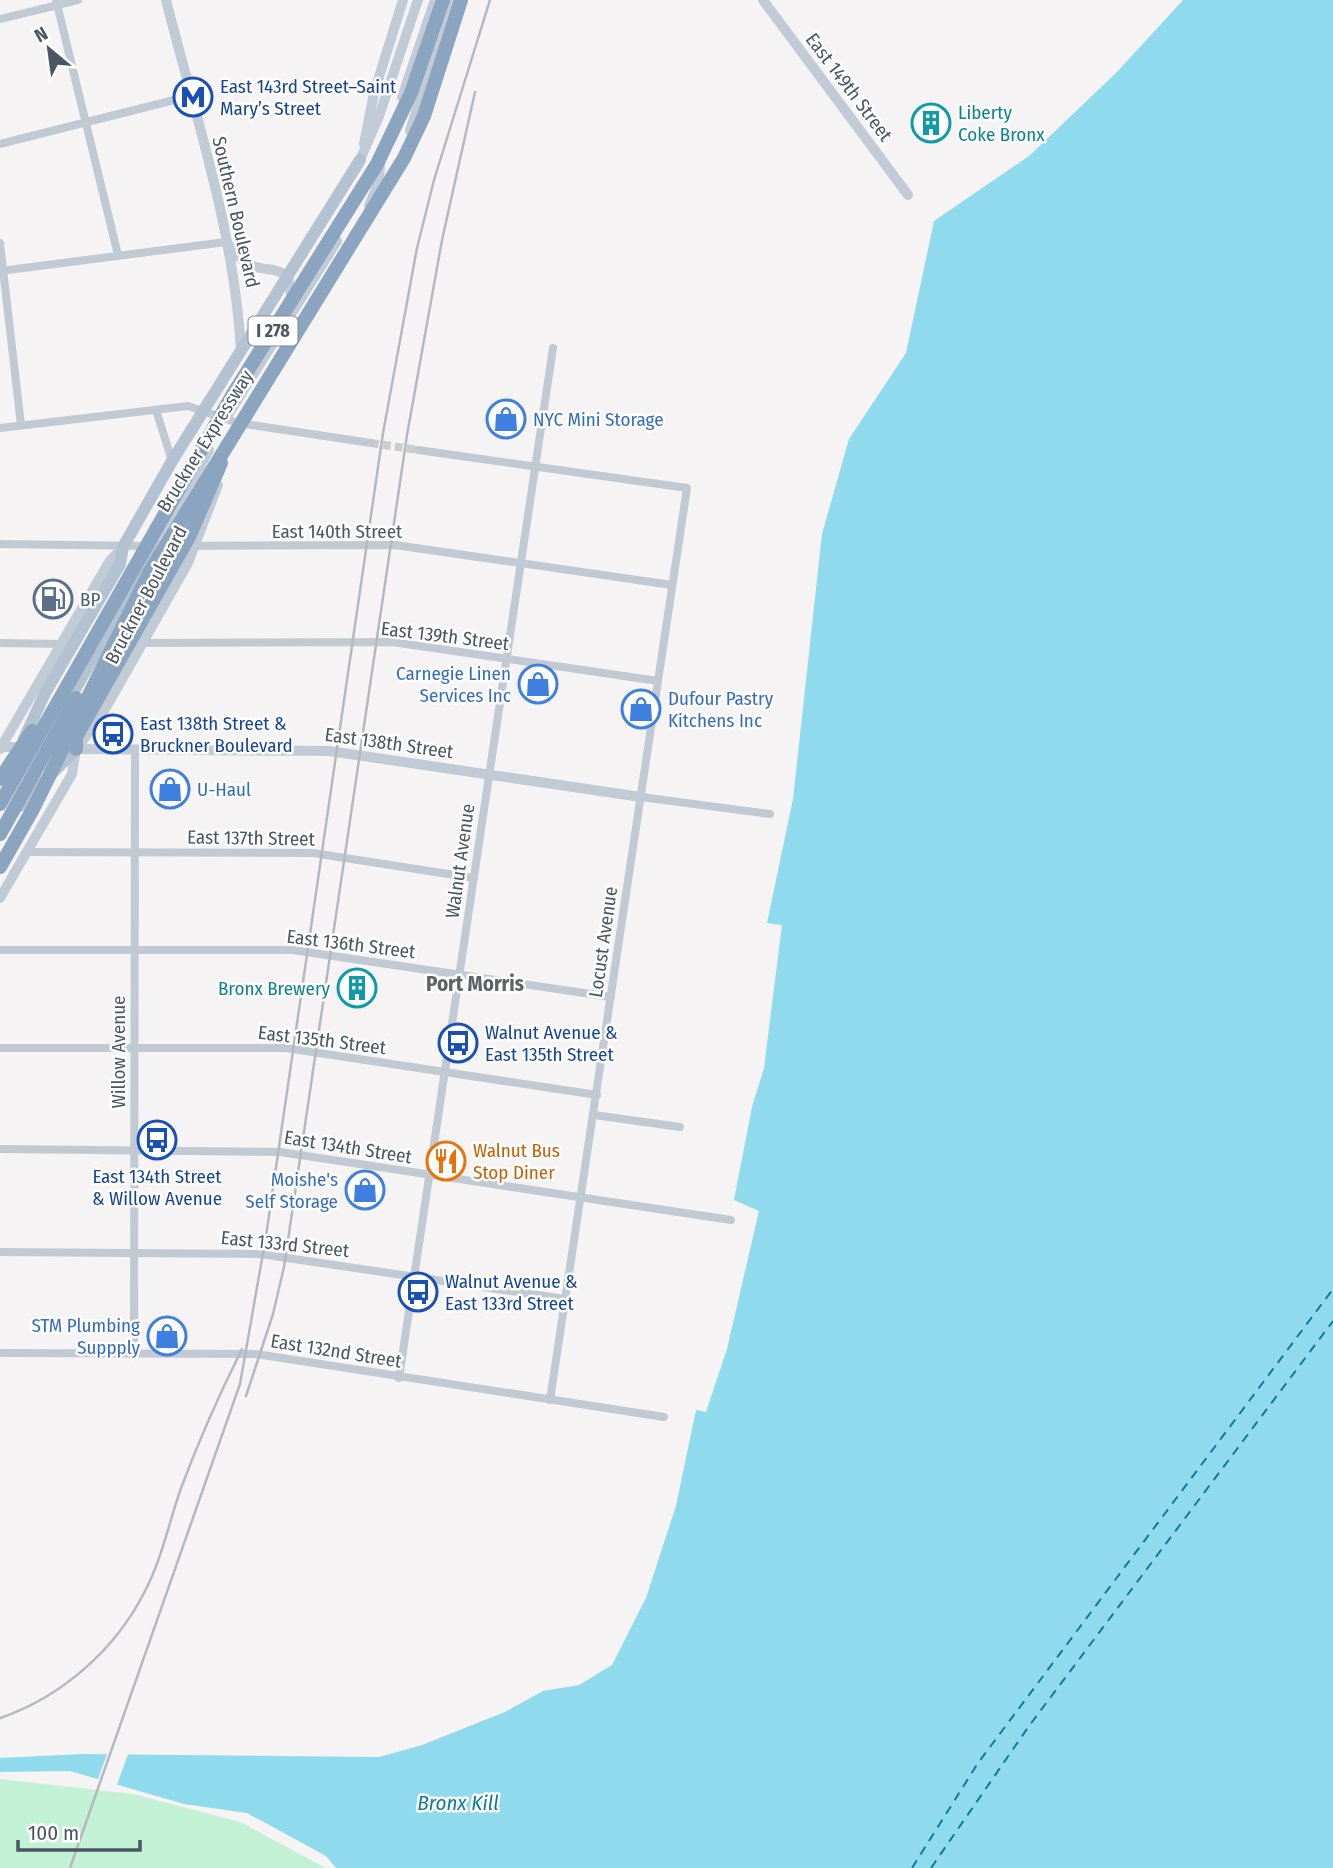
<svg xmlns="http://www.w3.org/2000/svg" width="1333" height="1868" viewBox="0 0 1333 1868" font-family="'Fira Sans Condensed',sans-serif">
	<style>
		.green { fill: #c3f1d5 }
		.water { fill: #90daee }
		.pier { fill: #f5f3f3 }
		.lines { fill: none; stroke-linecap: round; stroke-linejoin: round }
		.ferry { stroke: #0c7c9b; stroke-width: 2; stroke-dasharray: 9 7; stroke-linecap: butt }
		.street-tunnel { stroke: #caccce; stroke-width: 8; stroke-dasharray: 8 4; stroke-linecap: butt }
		.street { stroke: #c1cad2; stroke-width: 8 }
		.secondary { stroke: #c1cbd6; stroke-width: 10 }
		.primary { stroke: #b3c2d1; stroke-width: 12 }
		.highway { stroke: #8ba5c1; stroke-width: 14 }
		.rail { stroke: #b5b8bd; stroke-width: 2.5 }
		.labels { text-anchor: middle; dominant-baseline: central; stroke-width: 5; stroke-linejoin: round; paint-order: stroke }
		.shield { fill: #fff; stroke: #808990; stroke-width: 2 }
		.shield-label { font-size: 18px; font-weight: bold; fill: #4a5661 }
		.transit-label { font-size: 19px; fill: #164399; stroke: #fff; text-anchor: start }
		.street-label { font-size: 19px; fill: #4a5661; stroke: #fff }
		.culture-label { font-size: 19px; fill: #0d838f; stroke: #fff; text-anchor: start }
		.shop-label { font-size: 19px; fill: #366cbe; stroke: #fff; text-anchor: start }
		.service-label { font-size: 19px; fill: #4e5e75; stroke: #fff; text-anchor: start }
		.food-label { font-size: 19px; fill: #c56008; stroke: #fff; text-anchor: start }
		.neighbourhood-label { font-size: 21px; font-weight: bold; fill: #5f6368; stroke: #fff }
		.water-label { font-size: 21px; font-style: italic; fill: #0c7c9b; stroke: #fff }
	</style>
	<rect width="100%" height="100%" fill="#f5f3f3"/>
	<polygon class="green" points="0,1779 133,1794 240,1822 326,1868 0,1868"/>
	<polygon class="water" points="1183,0 1333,0 1333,1868 336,1868 326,1856 247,1813 184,1804 70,1771 0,1772 0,1758 83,1754 379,1757 422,1745 505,1712 543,1691 579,1685 612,1665 646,1598 676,1506 696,1410 706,1412 727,1349 759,1211 734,1200 752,1107 764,1068 782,925 767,923 793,799 822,534 849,439 906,353 934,221 1029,156 1117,72"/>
	<polygon class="pier" points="108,1751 129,1752 116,1787 97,1782"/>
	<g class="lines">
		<g class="ferry">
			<polyline points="912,1868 978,1763 1333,1289"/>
			<polyline points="931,1868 1029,1726 1333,1321"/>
		</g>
		<polyline class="street-tunnel" points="371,443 418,450"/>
		<g class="street">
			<polyline points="56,0 118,255"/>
			<polyline points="0,19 78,0"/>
			<polyline points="0,144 190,96"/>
			<polyline points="0,243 21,425"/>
			<polyline points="0,271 226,242"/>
			<polyline points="156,410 172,461"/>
			<polyline points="0,428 188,406 238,423 371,443"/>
			<polyline points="418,450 687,488 550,1400"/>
			<polyline points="0,544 147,546"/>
			<polyline points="163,546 395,545 672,585"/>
			<polyline points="0,643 63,644"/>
			<polyline points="142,643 392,642 658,681"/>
			<polyline points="641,797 770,814"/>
			<polyline points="27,852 313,853 474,878"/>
			<polyline points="0,950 292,950 611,997"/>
			<polyline points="0,1048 286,1048 597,1095"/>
			<polyline points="594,1115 680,1127"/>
			<polyline points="0,1149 280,1152 731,1220"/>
			<polyline points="0,1252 260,1254 565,1299"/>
			<polyline points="0,1353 256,1354 664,1417"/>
			<polyline points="134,1353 135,750"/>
			<polyline points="399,1378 553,348"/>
		</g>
		<g class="secondary">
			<path d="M166,0C195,115 235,233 241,352"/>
			<polyline points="763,0 908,195"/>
			<polyline points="402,97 435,0"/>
			<polyline points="410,131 452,0"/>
			<polyline points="364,144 374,93 403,0"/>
			<polyline points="360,160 379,116 418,0"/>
			<polyline points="369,206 379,182 380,164"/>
			<path d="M226,242C235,252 243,264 256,267C271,271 272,267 288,276L292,301"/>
			<polyline points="226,418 337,241"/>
			<polyline points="157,546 209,450"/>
			<polyline points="0,747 25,747"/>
			<polyline points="0,749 109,562 123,547"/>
			<polyline points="73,749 329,751 641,797"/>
			<polyline points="0,898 72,774 76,749 100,718 188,563 218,485"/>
		</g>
		<g class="primary">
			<polyline points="66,705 157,546"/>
			<polyline points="24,739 45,693 120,564 123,547 172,461 360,160"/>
			<polyline points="20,806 76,749"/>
		</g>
		<g class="highway">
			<polyline points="76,749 76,737 189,537 221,463"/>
			<polyline points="0,779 32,731"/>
			<polyline points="0,804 233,394 377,164 411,93 443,0"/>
			<polyline points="0,834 76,698"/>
			<polyline points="0,867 33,809 149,573 404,158 424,116 461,0"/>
		</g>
		<g class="rail">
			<polyline points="246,1396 273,1314 284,1267 407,435 442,240 475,92"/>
			<path d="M0,1718C62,1697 116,1649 145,1591C161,1561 169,1523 180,1491C198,1442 219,1395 242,1349"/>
			<polyline points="70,1868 240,1384 266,1236 383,433 417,248 434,180 490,0"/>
		</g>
	</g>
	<defs>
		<symbol id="metro-ring" viewBox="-11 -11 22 22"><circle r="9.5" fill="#fff" stroke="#1a4fb4" stroke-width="1.5"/><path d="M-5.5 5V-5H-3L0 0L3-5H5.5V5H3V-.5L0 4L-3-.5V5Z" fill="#1a4fb4"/></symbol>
		<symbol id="building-ring" viewBox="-11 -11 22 22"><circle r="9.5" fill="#fff" stroke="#0f9aa8" stroke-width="1.5"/><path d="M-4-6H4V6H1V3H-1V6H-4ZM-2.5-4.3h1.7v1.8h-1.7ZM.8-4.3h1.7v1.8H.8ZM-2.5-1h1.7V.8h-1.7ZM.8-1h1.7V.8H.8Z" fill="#0f9aa8"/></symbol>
		<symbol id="shop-ring" viewBox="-11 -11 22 22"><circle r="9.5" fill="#fff" stroke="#3f7fe0" stroke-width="1.5"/><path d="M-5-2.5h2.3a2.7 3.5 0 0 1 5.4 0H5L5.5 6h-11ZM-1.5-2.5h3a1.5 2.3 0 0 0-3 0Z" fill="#3f7fe0"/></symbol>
		<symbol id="fuel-ring" viewBox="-11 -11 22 22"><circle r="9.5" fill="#fff" stroke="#5c6f8a" stroke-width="1.5"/><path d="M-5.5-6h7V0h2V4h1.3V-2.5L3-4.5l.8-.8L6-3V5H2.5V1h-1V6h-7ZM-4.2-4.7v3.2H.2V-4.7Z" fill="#5c6f8a"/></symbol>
		<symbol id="bus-ring" viewBox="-11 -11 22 22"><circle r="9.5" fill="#fff" stroke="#1a4fb4" stroke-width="1.5"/><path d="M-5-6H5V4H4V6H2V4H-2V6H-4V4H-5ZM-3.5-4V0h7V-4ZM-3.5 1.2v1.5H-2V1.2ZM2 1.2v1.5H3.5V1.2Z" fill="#1a4fb4"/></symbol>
		<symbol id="restaurant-ring" viewBox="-11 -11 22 22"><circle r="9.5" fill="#fff" stroke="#e8710a" stroke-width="1.5"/><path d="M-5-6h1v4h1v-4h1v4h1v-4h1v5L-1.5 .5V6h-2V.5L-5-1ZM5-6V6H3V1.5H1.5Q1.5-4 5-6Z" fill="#e8710a"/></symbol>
	</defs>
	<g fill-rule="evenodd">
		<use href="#metro-ring" x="171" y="75" width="44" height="44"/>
		<use href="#building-ring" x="909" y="101" width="44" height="44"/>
		<use href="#shop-ring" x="484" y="397" width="44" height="44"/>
		<use href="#fuel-ring" x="31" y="577" width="44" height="44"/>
		<use href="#shop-ring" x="516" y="662" width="44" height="44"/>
		<use href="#shop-ring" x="619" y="687" width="44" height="44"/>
		<use href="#bus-ring" x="91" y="712" width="44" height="44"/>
		<use href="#shop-ring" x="148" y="767" width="44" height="44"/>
		<use href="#building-ring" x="335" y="966" width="44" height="44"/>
		<use href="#bus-ring" x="436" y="1021" width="44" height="44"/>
		<use href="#bus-ring" x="135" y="1118" width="44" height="44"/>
		<use href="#restaurant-ring" x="424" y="1139" width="44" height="44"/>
		<use href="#shop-ring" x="343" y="1168" width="44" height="44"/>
		<use href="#bus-ring" x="396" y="1270" width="44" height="44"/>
		<use href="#shop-ring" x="145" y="1314" width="44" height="44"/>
	</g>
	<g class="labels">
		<rect class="shield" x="248.5" y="316.5" width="49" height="29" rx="5"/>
		<g class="shield-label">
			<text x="273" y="331">I 278</text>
		</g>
		<g class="transit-label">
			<text x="220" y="86">East 143rd Street–Saint<tspan x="220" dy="22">Mary’s Street</tspan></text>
			<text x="140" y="723">East 138th Street &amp;<tspan x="140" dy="22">Bruckner Boulevard</tspan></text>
			<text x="485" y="1032">Walnut Avenue &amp;<tspan x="485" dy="22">East 135th Street</tspan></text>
			<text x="157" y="1176" text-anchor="middle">East 134th Street<tspan x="157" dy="22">&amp; Willow Avenue</tspan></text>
			<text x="445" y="1281">Walnut Avenue &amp;<tspan x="445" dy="22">East 133rd Street</tspan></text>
		</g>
		<g class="street-label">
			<text transform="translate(849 87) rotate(53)">East 149th Street</text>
			<text transform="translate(236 212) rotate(77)">Southern Boulevard</text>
			<text transform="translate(205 441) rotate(-58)">Bruckner Expressway</text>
			<text x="337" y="531">East 140th Street</text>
			<text transform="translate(146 595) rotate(-62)">Bruckner Boulevard</text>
			<text transform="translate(445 636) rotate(7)">East 139th Street</text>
			<text transform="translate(389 743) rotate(8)">East 138th Street</text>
			<text transform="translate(251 838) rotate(1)">East 137th Street</text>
			<text transform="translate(460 861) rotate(-82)">Walnut Avenue</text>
			<text transform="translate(603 942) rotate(-82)">Locust Avenue</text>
			<text transform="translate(351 944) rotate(7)">East 136th Street</text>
			<text transform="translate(322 1040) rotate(7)">East 135th Street</text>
			<text transform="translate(118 1052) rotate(-90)">Willow Avenue</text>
			<text transform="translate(348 1147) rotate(9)">East 134th Street</text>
			<text transform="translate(285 1244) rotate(6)">East 133rd Street</text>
			<text transform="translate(336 1351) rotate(9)">East 132nd Street</text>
		</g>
		<g class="culture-label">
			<text x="958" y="112">Liberty<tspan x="958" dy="22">Coke Bronx</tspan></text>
			<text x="330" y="988" text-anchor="end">Bronx Brewery</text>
		</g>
		<g class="shop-label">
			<text x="533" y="419">NYC Mini Storage</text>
			<text x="511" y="673" text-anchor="end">Carnegie Linen<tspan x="511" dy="22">Services Inc</tspan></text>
			<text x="668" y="698">Dufour Pastry<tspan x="668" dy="22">Kitchens Inc</tspan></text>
			<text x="197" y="789">U-Haul</text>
			<text x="338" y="1179" text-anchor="end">Moishe's<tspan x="338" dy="22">Self Storage</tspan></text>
			<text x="140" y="1325" text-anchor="end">STM Plumbing<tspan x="140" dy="22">Suppply</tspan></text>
		</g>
		<g class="service-label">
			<text x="80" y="599">BP</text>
		</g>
		<g class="food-label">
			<text x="473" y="1150">Walnut Bus<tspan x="473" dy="22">Stop Diner</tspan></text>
		</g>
		<g class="neighbourhood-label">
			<text x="475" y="984">Port Morris</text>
		</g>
		<g class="water-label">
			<text x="458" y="1803">Bronx Kill</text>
		</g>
	</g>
	<g transform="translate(49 49) rotate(331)" stroke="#ffffff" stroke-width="5" paint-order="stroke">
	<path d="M0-5L12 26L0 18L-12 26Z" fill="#4a5661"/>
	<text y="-10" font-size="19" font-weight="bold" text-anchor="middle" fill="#4a5661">N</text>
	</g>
	<path d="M18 1840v10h122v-10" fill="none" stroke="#4a5661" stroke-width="3.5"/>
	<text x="28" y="1840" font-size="21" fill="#4a5661" stroke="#ffffff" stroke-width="5" paint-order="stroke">100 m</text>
</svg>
